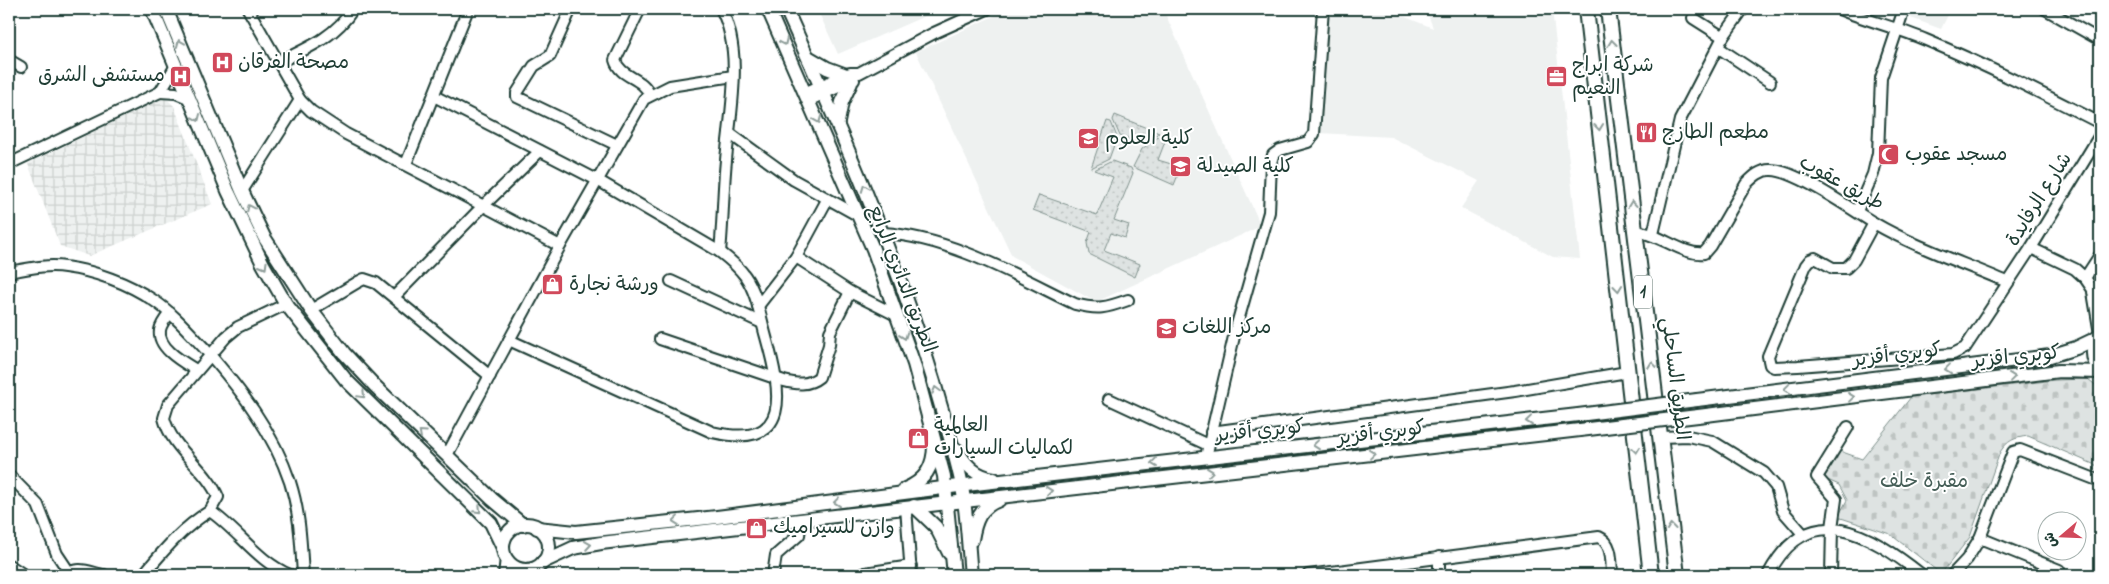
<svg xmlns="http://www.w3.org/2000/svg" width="2109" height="584" viewBox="0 0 2109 584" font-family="'Indie Flower','Playpen Sans Arabic',sans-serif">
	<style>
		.built { fill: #eef1f0 }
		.industrial { fill: url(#industrial-grid) }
		.cemetery { fill: url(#cemetery-stones); stroke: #7e908b }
		.park { fill: url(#park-dots); stroke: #7e908b }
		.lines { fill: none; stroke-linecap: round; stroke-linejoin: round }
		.minor-casing { stroke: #1f3d34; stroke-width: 14 }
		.major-casing { stroke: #1f3d34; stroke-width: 16 }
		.highway-casing { stroke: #1f3d34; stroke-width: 18 }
		.minor { stroke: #fff; stroke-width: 10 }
		.major { stroke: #fff; stroke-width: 12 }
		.highway { stroke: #fff; stroke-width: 14 }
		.major-bridge-casing { stroke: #1f3d34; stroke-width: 16; stroke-linecap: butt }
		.major-bridge { stroke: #fff; stroke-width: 12 }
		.oneway { stroke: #8f9e9a }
		.labels { text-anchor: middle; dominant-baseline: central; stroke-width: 4; stroke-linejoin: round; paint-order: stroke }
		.shield { fill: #fff; stroke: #627771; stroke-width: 1 }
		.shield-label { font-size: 19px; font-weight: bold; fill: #1f3d34 }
		.poi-label { font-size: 20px; fill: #1f3d34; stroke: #fff; text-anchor: start }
		.street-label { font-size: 20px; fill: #1f3d34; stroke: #fff }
		.park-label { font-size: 20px; fill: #455e57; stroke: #fff }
	</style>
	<defs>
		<pattern id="industrial-grid" width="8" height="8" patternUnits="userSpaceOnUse" patternTransform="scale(1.25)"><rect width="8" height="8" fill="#eef1f0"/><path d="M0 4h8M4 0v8" fill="none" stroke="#ccd0ce"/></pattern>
		<pattern id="cemetery-stones" width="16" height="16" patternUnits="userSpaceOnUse" patternTransform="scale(1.25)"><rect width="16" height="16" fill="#dee3e2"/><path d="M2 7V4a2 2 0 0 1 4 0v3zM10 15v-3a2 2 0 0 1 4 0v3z" fill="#bec4c2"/></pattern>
		<pattern id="park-dots" width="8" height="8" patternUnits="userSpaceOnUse" patternTransform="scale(1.25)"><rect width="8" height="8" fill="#dee3e2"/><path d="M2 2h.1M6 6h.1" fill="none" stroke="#bec4c2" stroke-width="1.8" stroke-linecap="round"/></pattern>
	</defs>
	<rect width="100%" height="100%" fill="#fff"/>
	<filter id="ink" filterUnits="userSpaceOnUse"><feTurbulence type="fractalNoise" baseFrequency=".02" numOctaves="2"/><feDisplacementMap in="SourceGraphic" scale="10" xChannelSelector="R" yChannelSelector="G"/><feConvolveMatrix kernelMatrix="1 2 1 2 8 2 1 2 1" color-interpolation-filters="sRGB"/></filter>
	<g filter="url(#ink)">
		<g class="built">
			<polygon points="817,9 941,9 838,54"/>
			<polygon points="1009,9 1163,9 1261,226 1096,302 1012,256 916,52"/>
			<polygon points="1326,9 1385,9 1433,28 1426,9 1552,9 1580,259 1553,257 1461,208 1479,181 1391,137 1319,133"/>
			<polygon points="1908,9 1951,9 1941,29 1911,18"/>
		</g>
		<polygon class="industrial" points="165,97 174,106 212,204 89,256 60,246 28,164"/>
		<path class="cemetery" d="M2088,379L2098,387L2100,394V467L2028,436C2014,438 2008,440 2000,452L1970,537L1941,574L1890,534L1838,517L1847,500L1839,485L1823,478L1837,450L1862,459L1911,397L2055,380Z"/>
		<g class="park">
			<polygon points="1115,115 1159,133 1142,144 1120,136 1113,120"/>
			<polygon points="1107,121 1111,122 1117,137 1109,159 1091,168"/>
			<polygon points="1158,137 1166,139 1158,160 1181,167 1174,185 1133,167 1142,149"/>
			<polygon points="1112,161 1131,168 1133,173 1114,220 1129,225 1125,238 1111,233 1104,250 1140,264 1135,277 1089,254 1087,243 1091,232 1033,210 1039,195 1097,215 1113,177 1094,170"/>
		</g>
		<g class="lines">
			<defs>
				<g id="minor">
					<polyline points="248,9 300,100 311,111 346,134 560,246"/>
					<polyline points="571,9 550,56 534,66 517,93 517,97 617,145"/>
					<path d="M640,9L615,60C620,78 643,77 649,94"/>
					<path d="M1839,9C1868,21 1898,28 1926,40C1986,65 2043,94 2100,123"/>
					<polyline points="2045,9 2100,40"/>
					<polyline points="1693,18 1723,37"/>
					<polyline points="1719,48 1770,82"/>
					<polyline points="9,60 21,67"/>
					<path d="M279,62C308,48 335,37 353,9"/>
					<polyline points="160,92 176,93 188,98"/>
					<polyline points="806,92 850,73 859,73 934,33 987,9"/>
					<path d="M434,96L599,181L720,252C729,259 738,266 745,276C757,293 760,316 766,337C781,391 794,451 712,432L509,340"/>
					<polyline points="810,100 854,80"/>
					<polyline points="729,133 794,180 857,215"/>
					<polyline points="9,164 160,92 175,67"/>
					<polyline points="406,164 468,9"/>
					<polyline points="242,191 300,100"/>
					<polyline points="1857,211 1873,174 1878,153 1881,78 1904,9"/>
					<polyline points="1874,223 1854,260 1846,268 1833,268 1815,258 1810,260 1806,265 1768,356 1770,365 1774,367 1798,366 1953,354 1965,348 2031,248 2100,135"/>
					<path d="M1635,231C1659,233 1683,256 1704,253L1710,246L1746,184C1753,177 1761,169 1772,170C1797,171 1851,209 1874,223C1915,247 1963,263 2007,282"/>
					<path d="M883,233C950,237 1015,275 1075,304C1098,310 1106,308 1128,300"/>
					<polyline points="1653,234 1680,120 1723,37 1743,9"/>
					<polyline points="2031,248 2075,269 2085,278 2100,300"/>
					<path d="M720,252C723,222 723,191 726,160C730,113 744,52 721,9"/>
					<polyline points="796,257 850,292 896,315"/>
					<path d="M9,272C27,269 46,264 65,267C95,271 128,283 153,300C173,313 189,332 205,349C240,389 273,431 290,482C300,513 301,543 303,575"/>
					<polyline points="2085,278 2100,255"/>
					<polyline points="671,281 762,323"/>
					<polyline points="2093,292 2100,334"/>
					<polyline points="394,297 483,206 540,151"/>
					<path d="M286,304L238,327L226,337L168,405L164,418C172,450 206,468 218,497L210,511C238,530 258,562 290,575"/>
					<polyline points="758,306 796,257 827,200"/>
					<polyline points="311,310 358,282 364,279 376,283 490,376"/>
					<path d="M170,313C166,318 161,324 160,330C157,348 183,362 196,370"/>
					<path d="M660,339L784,381C796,384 808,386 819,377L829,345L830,332L850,292"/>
					<polyline points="1109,399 1208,445"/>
					<polyline points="1211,432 1515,391 1627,372"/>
					<polyline points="1661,437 1688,436 1712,441 1764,473 1776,487 1783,511 1804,535"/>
					<polyline points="447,455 560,246 644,99 670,86 733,76"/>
					<polyline points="1206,457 1236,328 1269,212 1271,163 1273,155 1280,150 1308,142 1314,134 1323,9"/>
					<polyline points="9,475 38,505 57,554 69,572"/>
					<polyline points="906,507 911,575"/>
					<polyline points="1980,538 2059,570"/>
					<polyline points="1439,557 1439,575"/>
					<polyline points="9,565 24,575"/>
					<polyline points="865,573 911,566"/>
					<path d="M67,575C76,565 92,573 104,575"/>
					<path d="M143,575C163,551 183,527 210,511"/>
					<polyline points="504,575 506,558"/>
					<polyline points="529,575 535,568"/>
					<polyline points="773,575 776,555 799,535 801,521"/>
					<path d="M1308,575L1599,537C1613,543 1611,562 1612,575"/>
					<path d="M1768,575C1809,496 1870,534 1922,575"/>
					<polyline points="1831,575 1832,528 1836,499 1817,477 1848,427"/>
					<polyline points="1952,575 1967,559 1980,538 2013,452 2020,450 2100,481"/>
				</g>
				<g id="major">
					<polyline points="152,9 228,191 263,264 286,304 346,380 491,523 503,548"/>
					<polyline points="166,9 242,191 264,237 311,310 344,353 375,386 492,499 523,525"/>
					<polyline points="768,9 873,249 914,364 944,476 954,575"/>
					<path d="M786,9C841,131 895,253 934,382C943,415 954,448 961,481C967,512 968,544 971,575"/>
					<polyline points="808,57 827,68 846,75"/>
					<polyline points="838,122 842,102 851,83"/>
					<path d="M2100,334C2090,346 2091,359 2100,371"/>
					<polyline points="1697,400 2050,356 2076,348 2097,338"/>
					<polyline points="1698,416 2059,371 2100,372"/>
					<path d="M957,450C966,466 976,476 994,479"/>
					<path d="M905,489C925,481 934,467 934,445"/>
					<polyline points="914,506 936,527 949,553"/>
					<circle cx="526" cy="547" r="23"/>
					<polyline points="537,528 576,532 717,517 966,485 1578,415"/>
					<path d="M972,540C975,521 980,507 999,500"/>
					<polyline points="543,562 573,548 601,543 1580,430"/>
				</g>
				<g id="highway">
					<polyline points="1586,9 1651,575"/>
					<polyline points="1608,9 1677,575"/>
				</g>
			</defs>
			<use href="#minor" class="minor-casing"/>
			<use href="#major" class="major-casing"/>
			<use href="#highway" class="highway-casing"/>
			<use href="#minor" class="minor"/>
			<use href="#major" class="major"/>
			<use href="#highway" class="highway"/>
			<defs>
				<g id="major-bridge">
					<polyline points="1578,415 1697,400"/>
					<polyline points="1580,430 1698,416"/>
				</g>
			</defs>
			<use href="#major-bridge" class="major-bridge-casing"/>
			<use href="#major-bridge" class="major-bridge"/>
		</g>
		<defs><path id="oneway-chevron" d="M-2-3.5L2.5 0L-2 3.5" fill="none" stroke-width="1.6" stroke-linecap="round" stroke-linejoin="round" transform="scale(1.25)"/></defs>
		<g class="oneway">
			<use href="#oneway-chevron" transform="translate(784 42) rotate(65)"/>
			<use href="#oneway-chevron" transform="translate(180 43) rotate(-112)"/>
			<use href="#oneway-chevron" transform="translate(1612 43) rotate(-97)"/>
			<use href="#oneway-chevron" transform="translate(197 118) rotate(67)"/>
			<use href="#oneway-chevron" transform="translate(818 120) rotate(67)"/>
			<use href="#oneway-chevron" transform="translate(1599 127) rotate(84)"/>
			<use href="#oneway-chevron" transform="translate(865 188) rotate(-111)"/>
			<use href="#oneway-chevron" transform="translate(1632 204) rotate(-97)"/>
			<use href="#oneway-chevron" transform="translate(250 208) rotate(-115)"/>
			<use href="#oneway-chevron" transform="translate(264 266) rotate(60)"/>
			<use href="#oneway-chevron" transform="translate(1618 288) rotate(84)"/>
			<use href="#oneway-chevron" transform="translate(904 336) rotate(70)"/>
			<use href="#oneway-chevron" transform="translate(1652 365) rotate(-97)"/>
			<use href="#oneway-chevron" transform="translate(1948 369) rotate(173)"/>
			<use href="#oneway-chevron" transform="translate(2012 377) rotate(-7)"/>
			<use href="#oneway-chevron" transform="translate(1787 389) rotate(173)"/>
			<use href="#oneway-chevron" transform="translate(936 390) rotate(-106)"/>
			<use href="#oneway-chevron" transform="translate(362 395) rotate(45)"/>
			<use href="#oneway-chevron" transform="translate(1851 397) rotate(-7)"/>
			<use href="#oneway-chevron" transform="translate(1529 421) rotate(174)"/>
			<use href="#oneway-chevron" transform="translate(422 433) rotate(-138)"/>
			<use href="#oneway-chevron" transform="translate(1316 445) rotate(174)"/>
			<use href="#oneway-chevron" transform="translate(1636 450) rotate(83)"/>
			<use href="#oneway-chevron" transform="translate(1372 454) rotate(-7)"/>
			<use href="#oneway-chevron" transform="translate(1154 463) rotate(173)"/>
			<use href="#oneway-chevron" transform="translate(1210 472) rotate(-7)"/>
			<use href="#oneway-chevron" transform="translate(1049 491) rotate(-7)"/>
			<use href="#oneway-chevron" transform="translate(837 502) rotate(173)"/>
			<use href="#oneway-chevron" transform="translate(478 510) rotate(45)"/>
			<use href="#oneway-chevron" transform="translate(676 521) rotate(174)"/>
			<use href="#oneway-chevron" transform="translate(1671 527) rotate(-96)"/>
			<use href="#oneway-chevron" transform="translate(588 545) rotate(-9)"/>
		</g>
	</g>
	<defs>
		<symbol id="hospital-square" viewBox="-11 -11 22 22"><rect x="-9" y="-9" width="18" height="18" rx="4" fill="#d1495b" stroke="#fff"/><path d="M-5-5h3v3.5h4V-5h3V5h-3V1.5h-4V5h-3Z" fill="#fff"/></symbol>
		<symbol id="office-square" viewBox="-11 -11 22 22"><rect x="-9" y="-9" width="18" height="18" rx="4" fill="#d1495b" stroke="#fff"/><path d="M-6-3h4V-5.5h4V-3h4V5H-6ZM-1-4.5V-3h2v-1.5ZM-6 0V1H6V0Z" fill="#fff"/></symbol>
		<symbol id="restaurant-square" viewBox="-11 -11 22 22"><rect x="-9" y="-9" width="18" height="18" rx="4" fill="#d1495b" stroke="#fff"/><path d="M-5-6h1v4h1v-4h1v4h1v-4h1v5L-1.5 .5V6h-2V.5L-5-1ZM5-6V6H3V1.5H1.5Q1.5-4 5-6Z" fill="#fff"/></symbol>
		<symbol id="university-square" viewBox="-11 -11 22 22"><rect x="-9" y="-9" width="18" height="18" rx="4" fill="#d1495b" stroke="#fff"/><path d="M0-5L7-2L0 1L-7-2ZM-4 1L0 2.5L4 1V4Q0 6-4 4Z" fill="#fff"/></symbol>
		<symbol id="mosque-square" viewBox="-11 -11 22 22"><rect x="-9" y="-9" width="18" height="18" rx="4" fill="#d1495b" stroke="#fff"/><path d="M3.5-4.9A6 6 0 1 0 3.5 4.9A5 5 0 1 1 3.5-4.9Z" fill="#fff"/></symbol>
		<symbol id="shop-square" viewBox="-11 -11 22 22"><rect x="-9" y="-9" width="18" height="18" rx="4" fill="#d1495b" stroke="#fff"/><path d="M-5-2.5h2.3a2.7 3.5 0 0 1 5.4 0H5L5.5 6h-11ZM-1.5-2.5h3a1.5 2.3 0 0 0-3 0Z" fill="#fff"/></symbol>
	</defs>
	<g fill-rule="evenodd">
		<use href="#hospital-square" x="210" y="50" width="25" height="25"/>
		<use href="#hospital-square" x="168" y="64" width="25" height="25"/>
		<use href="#office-square" x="1544" y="64" width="25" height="25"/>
		<use href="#restaurant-square" x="1634" y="120" width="25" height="25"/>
		<use href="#university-square" x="1076" y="126" width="25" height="25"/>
		<use href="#mosque-square" x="1876" y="142" width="25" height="25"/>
		<use href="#university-square" x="1168" y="154" width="25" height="25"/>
		<use href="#shop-square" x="540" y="272" width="25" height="25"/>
		<use href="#university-square" x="1154" y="316" width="25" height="25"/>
		<use href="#shop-square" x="906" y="426" width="25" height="25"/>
		<use href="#shop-square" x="744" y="516" width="25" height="25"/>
	</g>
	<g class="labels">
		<rect class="shield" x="1634" y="275.5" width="18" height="33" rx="4"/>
		<g class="shield-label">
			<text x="1643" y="292">1</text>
		</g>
		<g class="poi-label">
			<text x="238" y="63">مصحة الفرقان</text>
			<text x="1572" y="66">شركة ابراج<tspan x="1572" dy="23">النعيم</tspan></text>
			<text x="165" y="76" text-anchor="end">مستشفى الشرق</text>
			<text x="1662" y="133">مطعم الطازج</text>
			<text x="1105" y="139">كلية العلوم</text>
			<text x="1905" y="155">مسجد عقوب</text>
			<text x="1197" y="167">كلية الصيدلة</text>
			<text x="569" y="285">ورشة نجارة</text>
			<text x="1182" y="328">مركز اللغات</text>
			<text x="934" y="426">العالمية<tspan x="934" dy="23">لكماليات السيارات</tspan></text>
			<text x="773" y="528">وازن للسيراميك</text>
		</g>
		<g class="street-label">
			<text transform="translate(1841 184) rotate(29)">طريق عقوب</text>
			<text transform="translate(2040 200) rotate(-58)">شارع الرفايدة</text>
			<text transform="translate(901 279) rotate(69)">الطريق الدائري الرابع</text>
			<text transform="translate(1897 356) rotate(-7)">كويري أقزير</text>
			<text transform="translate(2016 358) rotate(-6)">كوبري اقزير</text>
			<text transform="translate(1674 379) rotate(83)">الطريق الساحلي</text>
			<text transform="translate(1260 432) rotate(-6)">كويري أقزير</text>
			<text transform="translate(1381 434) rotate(-7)">كوبري أقزير</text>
		</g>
		<g class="park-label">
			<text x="1924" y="482">مقبرة خلف</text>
		</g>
	</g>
	<rect width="2109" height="584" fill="none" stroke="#fff" stroke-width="30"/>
	<rect x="15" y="15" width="2079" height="554" fill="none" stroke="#1f3d34" stroke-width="2" filter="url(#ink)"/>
	<g transform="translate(2062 536) rotate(251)"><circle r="24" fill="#ffffff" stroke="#a5b1ae"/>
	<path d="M0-4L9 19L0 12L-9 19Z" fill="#d1495b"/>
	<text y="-8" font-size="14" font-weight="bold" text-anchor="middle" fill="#1f3d34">ش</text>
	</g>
</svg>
